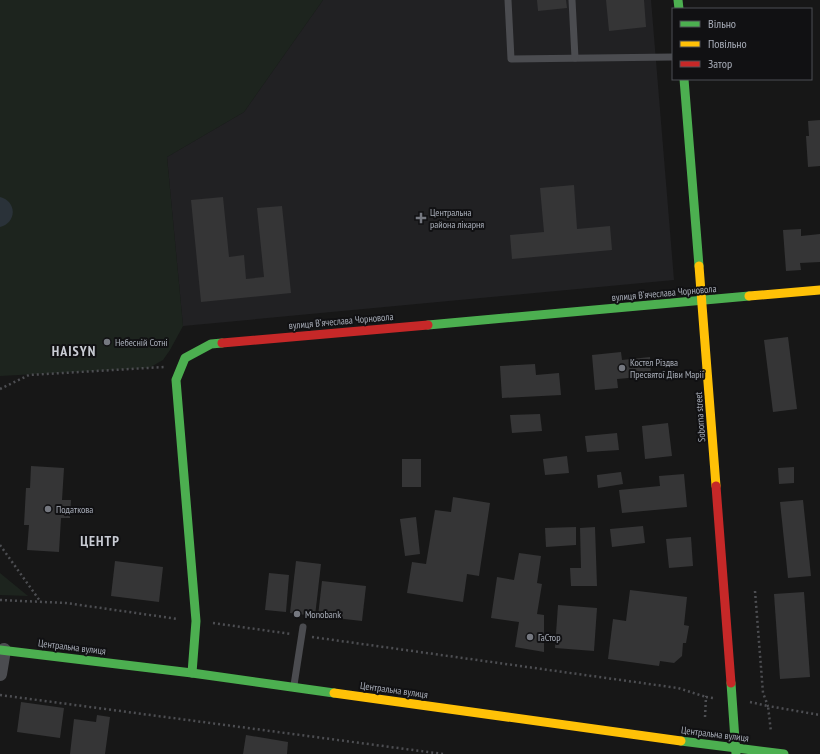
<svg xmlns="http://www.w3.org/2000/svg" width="820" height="754" viewBox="0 0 820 754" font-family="'PT Sans Narrow',sans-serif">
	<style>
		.built { fill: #212123 }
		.green { fill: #1d241e }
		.water { fill: #2a3239 }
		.building { fill: #353536 }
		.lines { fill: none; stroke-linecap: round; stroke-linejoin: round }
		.path { stroke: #4d4e52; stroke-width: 2.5; stroke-dasharray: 2 3; stroke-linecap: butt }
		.lane { stroke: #4b4c50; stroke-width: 7 }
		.street { stroke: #4b4c50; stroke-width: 14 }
		.fast { stroke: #4caf50; stroke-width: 9 }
		.slow { stroke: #ffc107; stroke-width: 9 }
		.jam { stroke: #c62828; stroke-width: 9 }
		.poi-dot { fill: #757880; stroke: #111113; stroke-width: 1.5 }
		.labels { text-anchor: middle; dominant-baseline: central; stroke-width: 4; stroke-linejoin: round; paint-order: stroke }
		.poi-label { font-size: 10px; fill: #a8adb8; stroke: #111113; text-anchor: start }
		.street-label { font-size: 10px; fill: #a8adb8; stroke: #111113 }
		.district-label { font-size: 14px; font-weight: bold; letter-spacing: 1px; fill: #c9ccd4; stroke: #111113 }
	</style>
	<rect width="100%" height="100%" fill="#171717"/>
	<polygon class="built" points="323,0 651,0 674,280 183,326 167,157 244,112"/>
	<g class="green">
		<polygon points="0,0 323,0 244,112 167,157 183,326 170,350 163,360 149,368 0,376"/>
		<polygon points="0,573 28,596 0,595"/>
	</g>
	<path class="water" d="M0,197C17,201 17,223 0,227Z"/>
	<g class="building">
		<polygon points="537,0 566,0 567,8 538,11"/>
		<polygon points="606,0 644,0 646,27 609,31"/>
		<polygon points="820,120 820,166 808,167 806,136 809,136 808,121"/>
		<polygon points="574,185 577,229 610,226 612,250 512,259 510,235 544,232 540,188"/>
		<polygon points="223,197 229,257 244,255 246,279 264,277 257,208 282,206 291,293 201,302 191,200"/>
		<polygon points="801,229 801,236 820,234 820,262 800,263 801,270 786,271 783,230"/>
		<polygon points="788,337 797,409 773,412 764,340"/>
		<polygon points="621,352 622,360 650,357 651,376 617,379 618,388 595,390 592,355"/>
		<polygon points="535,364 536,375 559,373 561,395 502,398 500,366"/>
		<polygon points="540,414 542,431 512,433 510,415"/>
		<polygon points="668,423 672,456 645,459 642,426"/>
		<polygon points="617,433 619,450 587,452 585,436"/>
		<polygon points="567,456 569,473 545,475 543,459"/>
		<rect x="402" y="459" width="19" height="28"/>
		<polygon points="31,466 64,468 62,500 71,500 70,518 61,518 59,552 27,550 29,525 24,525 26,488 30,488"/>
		<polygon points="794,467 794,483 779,484 778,468"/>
		<polygon points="621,472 623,484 598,488 597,475"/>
		<polygon points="684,474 687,507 622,513 619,490 660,486 659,476"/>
		<polygon points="453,497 490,503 479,576 467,574 463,602 407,593 412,562 426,564 435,510 451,512"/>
		<polygon points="803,500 811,576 788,578 780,502"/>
		<polygon points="416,517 420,554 405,556 400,519"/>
		<polygon points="643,526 645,543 612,547 610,529"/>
		<polygon points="576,527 576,545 546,547 545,528"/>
		<polygon points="595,527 597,586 571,586 570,568 581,568 580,528"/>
		<polygon points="691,537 693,566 669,568 666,539"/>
		<polygon points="519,553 541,556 537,583 542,584 537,614 544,615 544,652 515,647 519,622 491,618 497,577 514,580"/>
		<polygon points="115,561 163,567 159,602 111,596"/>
		<polygon points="296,561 321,564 315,616 290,613"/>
		<polygon points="269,573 289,575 286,612 265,610"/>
		<polygon points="322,581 366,586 362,621 318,616"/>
		<polygon points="630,590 687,597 684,625 689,626 686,643 683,643 682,656 674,663 660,661 659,666 608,659 613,619 626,621"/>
		<polygon points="804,592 810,677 780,679 774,594"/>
		<polygon points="558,605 597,608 594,651 555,648"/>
		<polygon points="21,702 64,708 60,738 17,732"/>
		<polygon points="97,715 110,717 105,754 70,754 74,719 96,722"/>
		<polygon points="246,735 288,742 287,754 243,754"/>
	</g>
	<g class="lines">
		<g class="path">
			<polyline points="0,389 29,375 164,367"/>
			<polyline points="0,545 40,601"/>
			<polyline points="755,591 763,693 768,706 820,715"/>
			<polyline points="0,600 66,603 178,619"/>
			<polyline points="213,623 291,634"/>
			<polyline points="312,637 678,688 706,697"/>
			<polyline points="0,695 443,754"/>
			<polyline points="750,702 768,706 771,732"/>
			<polyline points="705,717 706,697 713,698"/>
		</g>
		<g class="lane">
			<polyline points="508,0 511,59 673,57"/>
			<polyline points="572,0 575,58"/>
			<polyline points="294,685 303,627"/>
		</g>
		<polyline class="street" points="0,674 4,650"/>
		<g class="fast">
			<polyline points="678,0 679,9"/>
			<polyline points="684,79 699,266"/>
			<polyline points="428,325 749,296"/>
			<polyline points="0,650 192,673 334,693"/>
			<polyline points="192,673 196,621 176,380 185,358 211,344 222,343"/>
			<polyline points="731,683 736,754"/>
			<polyline points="681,741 784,754"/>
		</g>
		<g class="slow">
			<polyline points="699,266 716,486"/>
			<polyline points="749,296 820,290"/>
			<polyline points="334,693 681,741"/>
		</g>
		<g class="jam">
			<polyline points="222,343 428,325"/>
			<polyline points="716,486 731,683"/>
		</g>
	</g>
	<g class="poi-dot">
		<path d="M419 212h4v4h4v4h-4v4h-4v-4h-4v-4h4z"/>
		<circle cx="107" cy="342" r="4"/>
		<circle cx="622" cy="368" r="4"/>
		<circle cx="48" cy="509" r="4"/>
		<circle cx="297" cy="614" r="4"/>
		<circle cx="530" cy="637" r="4"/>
	</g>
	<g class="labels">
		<g class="poi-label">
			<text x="430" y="212">Центральна<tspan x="430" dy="12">района лікарня</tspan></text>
			<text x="115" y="342">Небесній Сотні</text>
			<text x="630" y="362">Костел Різдва<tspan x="630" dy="12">Пресвятої Діви Марії</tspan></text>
			<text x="56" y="509">Податкова</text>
			<text x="305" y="614">Monobank</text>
			<text x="538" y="637">ГаСтор</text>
		</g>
		<g class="street-label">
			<text transform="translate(664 293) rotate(-5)">вулиця Вʼячеслава Чорновола</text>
			<text transform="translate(341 321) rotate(-5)">вулиця Вʼячеслава Чорновола</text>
			<text transform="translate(700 417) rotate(-94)">Soborna street</text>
			<text transform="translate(72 647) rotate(7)">Центральна вулиця</text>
			<text transform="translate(394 690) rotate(8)">Центральна вулиця</text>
			<text transform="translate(715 734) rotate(7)">Центральна вулиця</text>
		</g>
		<g class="district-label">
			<text x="74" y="351">HAISYN</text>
			<text x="100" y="541">ЦЕНТР</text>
		</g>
	</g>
	<rect x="672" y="8" width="140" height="72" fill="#111113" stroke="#4d4f55"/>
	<rect x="680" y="21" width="20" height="6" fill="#4caf50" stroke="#4d4f55"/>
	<text x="708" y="28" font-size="12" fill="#a8adb8">Вільно</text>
	<rect x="680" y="41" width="20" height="6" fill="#ffc107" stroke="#4d4f55"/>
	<text x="708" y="48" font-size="12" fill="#a8adb8">Повільно</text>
	<rect x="680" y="61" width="20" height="6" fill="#c62828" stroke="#4d4f55"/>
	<text x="708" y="68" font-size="12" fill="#a8adb8">Затор</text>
</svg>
